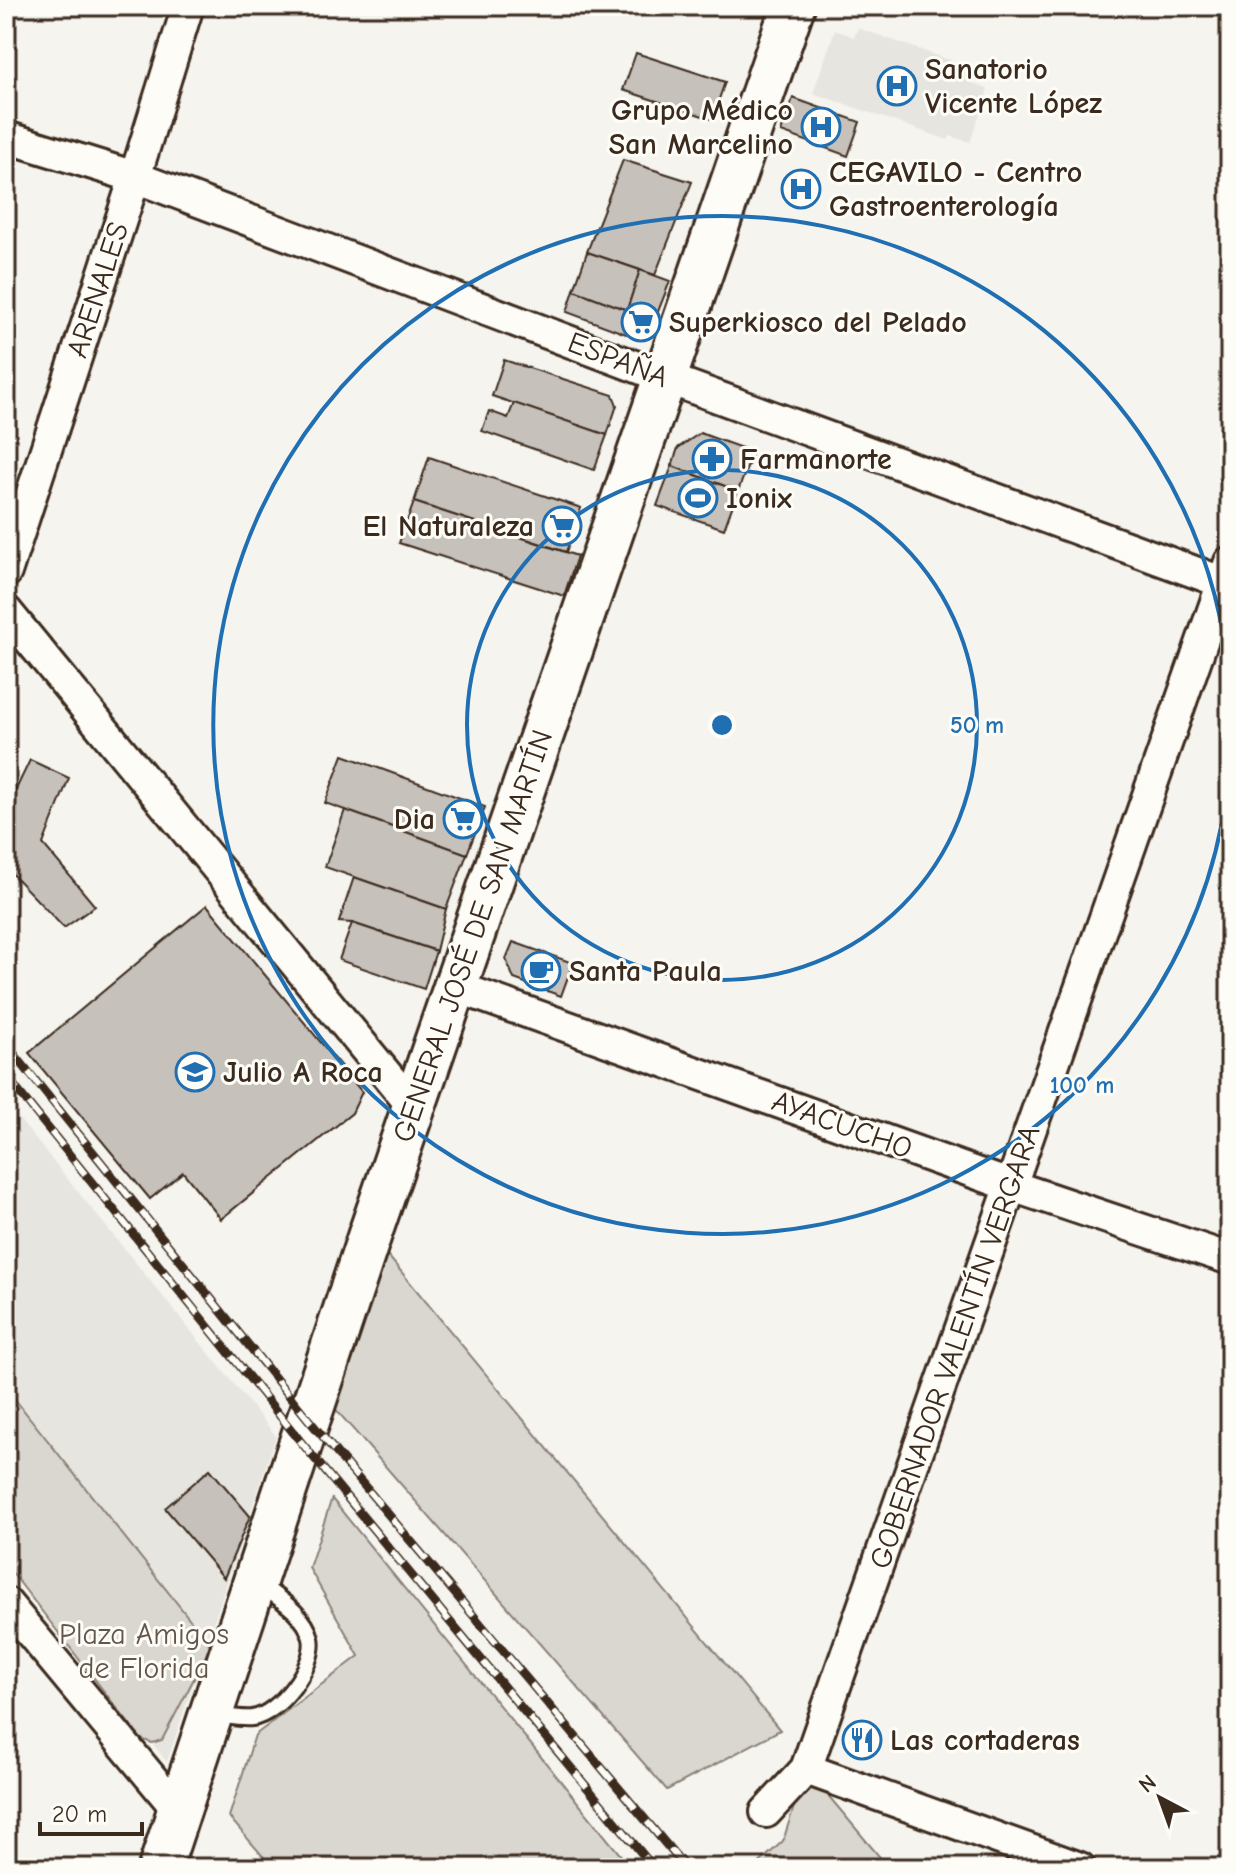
<svg xmlns="http://www.w3.org/2000/svg" width="1236" height="1874" viewBox="0 0 1236 1874" font-family="'Comic Neue',sans-serif">
	<style>
		.built { fill: #e7e5df }
		.green { fill: #dad6d0; stroke: #8a8077; stroke-width: 2 }
		.building { fill: #c7c1bb; stroke: #3b2a1e; stroke-width: 2 }
		.lines { fill: none; stroke-linecap: round; stroke-linejoin: round }
		.lane-casing { stroke: #3b2a1e; stroke-width: 20 }
		.street-casing { stroke: #3b2a1e; stroke-width: 36 }
		.secondary-casing { stroke: #3b2a1e; stroke-width: 48 }
		.lane { stroke: #fdfcf7; stroke-width: 14 }
		.street { stroke: #fdfcf7; stroke-width: 30 }
		.secondary { stroke: #fdfcf7; stroke-width: 42 }
		.rail-casing { stroke: #3b2a1e; stroke-width: 9 }
		.rail { stroke: #fdfcf7; stroke-width: 6; stroke-dasharray: 18; stroke-linecap: butt }
		.ring { fill: none; stroke: #1f6fb2; stroke-width: 4 }
		.labels { text-anchor: middle; dominant-baseline: central; stroke-width: 6; stroke-linejoin: round; paint-order: stroke }
		.poi-label { font-size: 30px; font-weight: bold; fill: #3b2a1e; stroke: #fdfcf7; text-anchor: start }
		.street-label { font-size: 30px; fill: #3b2a1e; stroke: #fdfcf7 }
		.park-label { font-size: 30px; fill: #63554a; stroke: #fdfcf7 }
		.centre { fill: #1f6fb2; stroke: #fdfcf7; stroke-width: 4 }
		.ring-label { font-size: 24px; text-anchor: middle; font-weight: bold; fill: #1f6fb2; stroke: #fdfcf7; stroke-width: 6; stroke-linejoin: round; paint-order: stroke }
	</style>
	<rect width="100%" height="100%" fill="#f5f4ee"/>
	<filter id="ink" filterUnits="userSpaceOnUse"><feTurbulence type="fractalNoise" baseFrequency=".0125" numOctaves="2"/><feDisplacementMap in="SourceGraphic" scale="16" xChannelSelector="R" yChannelSelector="G"/><feConvolveMatrix kernelMatrix="1 2 1 2 8 2 1 2 1" color-interpolation-filters="sRGB"/></filter>
	<g filter="url(#ink)">
		<g class="built">
			<polygon points="858,28 975,69 970,82 988,89 970,142 950,136 948,140 813,93 835,30 854,37"/>
			<polygon points="6,1103 276,1436 167,1762 6,1558"/>
		</g>
		<g class="green">
			<polygon points="370,1234 780,1730 667,1790 318,1389"/>
			<polygon points="6,1388 211,1646 162,1740 152,1743 141,1739 6,1565"/>
			<polygon points="332,1498 332,1499 631,1868 273,1868 229,1817 255,1735 359,1656 309,1568"/>
			<polygon points="806,1769 889,1868 754,1868 783,1841"/>
		</g>
		<g class="building">
			<polygon points="636,53 725,82 712,119 623,90"/>
			<polygon points="793,98 860,122 848,156 781,132"/>
			<polygon points="623,160 692,182 655,275 587,252"/>
			<polygon points="587,252 640,270 627,310 574,290"/>
			<polygon points="640,270 670,281 655,319 626,334 567,312 574,290 627,310"/>
			<polygon points="504,360 613,395 617,405 607,435 492,396"/>
			<polygon points="514,403 607,435 594,470 482,431 489,411 508,418"/>
			<polygon points="700,433 753,452 738,491 672,466 678,448"/>
			<polygon points="429,457 581,508 566,552 414,502"/>
			<polygon points="672,466 738,491 724,529 657,506"/>
			<polygon points="414,502 577,556 564,596 399,543"/>
			<polygon points="343,755 485,807 467,854 325,803"/>
			<polygon points="30,760 69,778 43,844 95,906 64,928 12,874 6,875 6,810"/>
			<polygon points="345,810 467,854 446,909 325,867"/>
			<polygon points="354,877 446,909 436,951 352,923 339,922"/>
			<polygon points="207,905 362,1092 352,1113 221,1219 183,1172 150,1199 29,1053"/>
			<polygon points="352,923 436,951 424,989 339,960"/>
			<polygon points="513,942 573,963 561,996 514,979 506,959"/>
			<polygon points="210,1469 250,1516 224,1578 165,1508"/>
		</g>
		<g class="lines">
			<defs>
				<path id="lane" d="M214,1715C226,1716 240,1719 252,1718C278,1715 317,1665 311,1638C305,1614 278,1598 260,1584"/>
				<g id="street">
					<polyline points="6,137 135,177 666,378 1230,585"/>
					<polyline points="6,572 135,177 188,6"/>
					<polyline points="6,611 414,1108"/>
					<polyline points="454,986 1012,1186 1230,1259"/>
					<polyline points="6,1603 178,1810"/>
					<polyline points="806,1769 1080,1868"/>
					<polyline points="766,1812 806,1769 1230,562"/>
				</g>
				<polyline id="secondary" points="160,1868 370,1234 793,6"/>
			</defs>
			<use href="#lane" class="lane-casing"/>
			<use href="#street" class="street-casing"/>
			<use href="#secondary" class="secondary-casing"/>
			<use href="#lane" class="lane"/>
			<use href="#street" class="street"/>
			<use href="#secondary" class="secondary"/>
			<defs>
				<g id="rail">
					<polyline points="6,1044 308,1419 686,1868"/>
					<polyline points="6,1076 301,1442 654,1868"/>
				</g>
			</defs>
			<use href="#rail" class="rail-casing"/>
			<use href="#rail" class="rail"/>
		</g>
	</g>
	<g class="ring">
		<circle cx="722" cy="725" r="255"/>
		<path d="M1230 761A509 509 0 1 1 1230 689"/>
	</g>
	<defs>
		<symbol id="hospital-ring" viewBox="-11 -11 22 22"><circle r="9.5" fill="#fdfcf7" stroke="#1f6fb2" stroke-width="1.5"/><path d="M-5-5h3v3.5h4V-5h3V5h-3V1.5h-4V5h-3Z" fill="#1f6fb2"/></symbol>
		<symbol id="supermarket-ring" viewBox="-11 -11 22 22"><circle r="9.5" fill="#fdfcf7" stroke="#1f6fb2" stroke-width="1.5"/><path d="M-6-5.5h2.5l.6 2H6L4.5 2H-2.5L-4.4-4H-6ZM-1.5 3.2a1.3 1.3 0 1 0 .1 0ZM3 3.2a1.3 1.3 0 1 0 .1 0Z" fill="#1f6fb2"/></symbol>
		<symbol id="pharmacy-ring" viewBox="-11 -11 22 22"><circle r="9.5" fill="#fdfcf7" stroke="#1f6fb2" stroke-width="1.5"/><path d="M-2-6h4v4h4v4h-4v4h-4v-4h-4v-4h4Z" fill="#1f6fb2"/></symbol>
		<symbol id="stadium-ring" viewBox="-11 -11 22 22"><circle r="9.5" fill="#fdfcf7" stroke="#1f6fb2" stroke-width="1.5"/><path d="M0-5a6.5 5 0 1 0 0 10a6.5 5 0 1 0 0-10ZM-3.5-1.8h7v3.6h-7Z" fill="#1f6fb2"/></symbol>
		<symbol id="cafe-ring" viewBox="-11 -11 22 22"><circle r="9.5" fill="#fdfcf7" stroke="#1f6fb2" stroke-width="1.5"/><path d="M-5.5-4.5H6V0H3Q3 3.5 0 3.5H-2.5Q-5.5 3.5-5.5 0ZM3-3.2v2h1.7v-2ZM-6 4.5H4V6H-6Z" fill="#1f6fb2"/></symbol>
		<symbol id="school-ring" viewBox="-11 -11 22 22"><circle r="9.5" fill="#fdfcf7" stroke="#1f6fb2" stroke-width="1.5"/><path d="M0-5L7-2L0 1L-7-2ZM-4 1L0 2.5L4 1V4Q0 6-4 4Z" fill="#1f6fb2"/></symbol>
		<symbol id="restaurant-ring" viewBox="-11 -11 22 22"><circle r="9.5" fill="#fdfcf7" stroke="#1f6fb2" stroke-width="1.5"/><path d="M-5-6h1v4h1v-4h1v4h1v-4h1v5L-1.5 .5V6h-2V.5L-5-1ZM5-6V6H3V1.5H1.5Q1.5-4 5-6Z" fill="#1f6fb2"/></symbol>
	</defs>
	<g fill-rule="evenodd">
		<use href="#hospital-ring" x="875" y="64" width="44" height="44"/>
		<use href="#hospital-ring" x="799" y="105" width="44" height="44"/>
		<use href="#hospital-ring" x="779" y="167" width="44" height="44"/>
		<use href="#supermarket-ring" x="619" y="300" width="44" height="44"/>
		<use href="#pharmacy-ring" x="690" y="437" width="44" height="44"/>
		<use href="#stadium-ring" x="676" y="476" width="44" height="44"/>
		<use href="#supermarket-ring" x="540" y="504" width="44" height="44"/>
		<use href="#supermarket-ring" x="441" y="797" width="44" height="44"/>
		<use href="#cafe-ring" x="519" y="949" width="44" height="44"/>
		<use href="#school-ring" x="173" y="1050" width="44" height="44"/>
		<use href="#restaurant-ring" x="840" y="1718" width="44" height="44"/>
	</g>
	<g class="labels">
		<g class="poi-label">
			<text x="925" y="69">Sanatorio<tspan x="925" dy="34">Vicente López</tspan></text>
			<text x="793" y="110" text-anchor="end">Grupo Médico<tspan x="793" dy="34">San Marcelino</tspan></text>
			<text x="829" y="172">CEGAVILO - Centro<tspan x="829" dy="34">Gastroenterología</tspan></text>
			<text x="669" y="322">Superkiosco del Pelado</text>
			<text x="740" y="459">Farmanorte</text>
			<text x="726" y="498">Ionix</text>
			<text x="534" y="526" text-anchor="end">El Naturaleza</text>
			<text x="435" y="819" text-anchor="end">Dia</text>
			<text x="569" y="971">Santa Paula</text>
			<text x="223" y="1072">Julio A Roca</text>
			<text x="890" y="1740">Las cortaderas</text>
		</g>
		<g class="street-label">
			<text transform="translate(98 290) rotate(-72)">ARENALES</text>
			<text transform="translate(618 360) rotate(21)">ESPAÑA</text>
			<text transform="translate(473 936) rotate(-71)">GENERAL JOSÉ DE SAN MARTÍN</text>
			<text transform="translate(842 1125) rotate(20)">AYACUCHO</text>
			<text transform="translate(955 1347) rotate(-71)">GOBERNADOR VALENTÍN VERGARA</text>
		</g>
		<g class="park-label">
			<text x="144" y="1634">Plaza Amigos<tspan x="144" dy="34">de Florida</tspan></text>
		</g>
	</g>
	<circle cx="722" cy="725" r="12" class="centre"/>
	<g class="ring-label">
		<text x="977" y="733">50 m</text>
		<text x="1082" y="1093">100 m</text>
	</g>
	<rect width="1236" height="1874" fill="none" stroke="#fdfcf7" stroke-width="32"/>
	<rect x="16" y="16" width="1204" height="1842" fill="none" stroke="#3b2a1e" stroke-width="3" filter="url(#ink)"/>
	<g transform="translate(1160 1798) rotate(319)" stroke="#fdfcf7" stroke-width="6" paint-order="stroke">
	<path d="M0-6L14 30L0 20L-14 30Z" fill="#3b2a1e"/>
	<text y="-12" font-size="22" font-weight="bold" text-anchor="middle" fill="#3b2a1e">N</text>
	</g>
	<path d="M40 1822v12h102v-12" fill="none" stroke="#3b2a1e" stroke-width="4"/>
	<text x="52" y="1822" font-size="24" fill="#3b2a1e" stroke="#fdfcf7" stroke-width="6" paint-order="stroke">20 m</text>
</svg>
